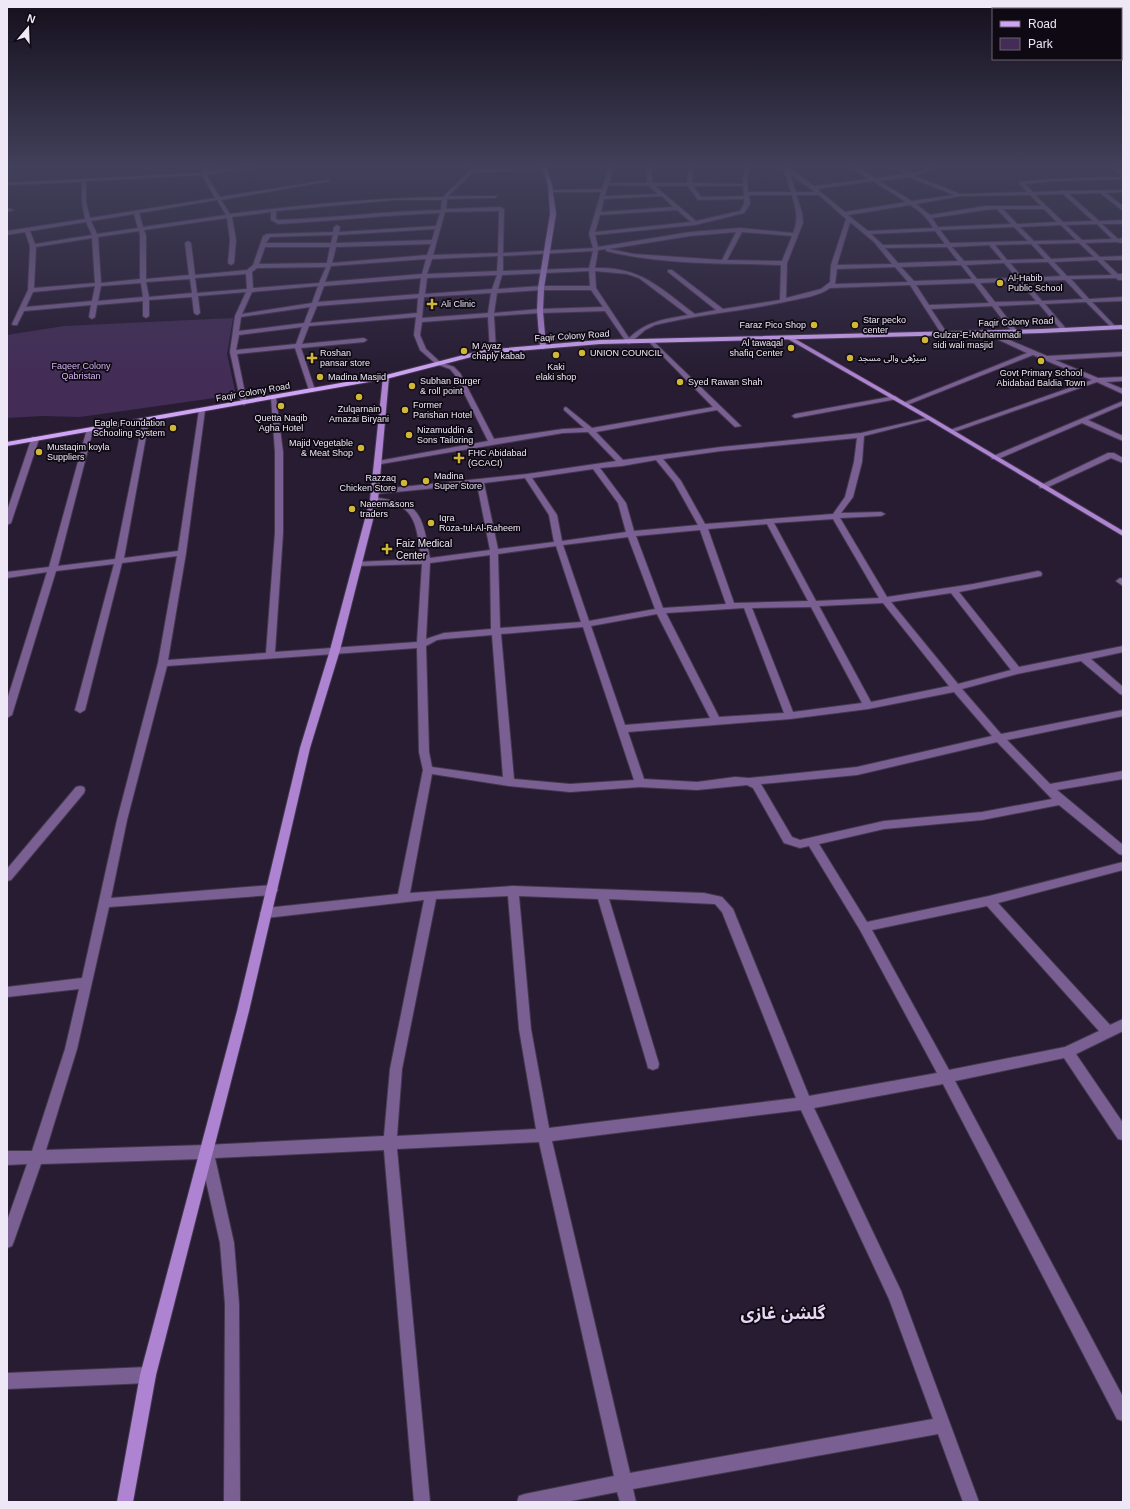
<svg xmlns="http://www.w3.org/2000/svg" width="1130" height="1509" viewBox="0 0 1130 1509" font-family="Helvetica,'Noto Sans Arabic',sans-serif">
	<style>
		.green { fill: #432d57 }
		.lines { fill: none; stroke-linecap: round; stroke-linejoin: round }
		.street-casing { stroke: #43384d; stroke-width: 2 }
		.secondary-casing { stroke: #43384d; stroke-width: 2 }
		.primary-casing { stroke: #43384d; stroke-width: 2 }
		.street { fill: #7a6092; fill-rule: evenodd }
		.secondary { fill: #ad83d2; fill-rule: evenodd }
		.primary { fill: #cfa4f6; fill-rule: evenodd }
		.poi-dot { fill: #d1b736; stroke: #0e0912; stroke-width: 1.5 }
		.labels { text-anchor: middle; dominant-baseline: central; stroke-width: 3.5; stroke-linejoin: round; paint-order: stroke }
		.far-poi-label { font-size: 9px; fill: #eee7f6; stroke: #0e0912; text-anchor: start }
		.far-street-label { font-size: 9px; fill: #eee7f6; stroke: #0e0912 }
		.far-park-label { font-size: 9px; fill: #d3b4f1; stroke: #0e0912 }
		.poi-label { font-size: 10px; fill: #eee7f6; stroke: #0e0912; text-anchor: start }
		.near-district-label { font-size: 17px; font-weight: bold; fill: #e5d7f4; stroke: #0e0912 }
	</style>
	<rect width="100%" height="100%" fill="#271c32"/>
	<polygon class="green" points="233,318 227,354 236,395 80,417 42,416 7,418 7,335 64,326"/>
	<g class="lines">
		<defs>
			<g id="street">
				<path d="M206,166H210L207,172L249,166H261L206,175L220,197L328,180L330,181L221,200L230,214C301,205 372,198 443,197L469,172V166H473V170L546,167L544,169L472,173L448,196H497L495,198L447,199L446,209L500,207L504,209L503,253L593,248L589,234L601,192H551L549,191L551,190L602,189L609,166H613L609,183H647L648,166H652V183H687L689,166H693L692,183L743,184V178L746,166H750L747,178L748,192H791L784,170L780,166L788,167L814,186L869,179L850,166H855L875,178L905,174L892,166C900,166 905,174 913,173C922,173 928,166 937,166L915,176L960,194L1027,192L1019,183L1021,182L1051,179L1123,177V179L1051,181L1025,184L1033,192L1061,191L1063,190L1066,191L1123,190V192L1106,193L1123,206V211L1100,193L1069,194L1099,221L1123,220V224H1102L1118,239L1123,238V242L1121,243L1116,242L1085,243L1100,257L1123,256V260H1103L1118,274H1123L1122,280H1118L1116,278L1071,279L1089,299L1123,297V301L1092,302L1115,326L1116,327L1113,329L1086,302L1045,304L1067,330L1064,332L1062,331L1039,304L998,306L1017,331L1014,333L1012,332L992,306L931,309L947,333L944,335L941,333L910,285L830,288C819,296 803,298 789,301C745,311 699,314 655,325L645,330L629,344L627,343L605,311L540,313L494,316L496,351L493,353L490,351L488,317L422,322L420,335L426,349L440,362L454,367L460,373L494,439L563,429L584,428L564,410V408L566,407L592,428L713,407L649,342V340L651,339L741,426L735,427L717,410L596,432L623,460L721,447L861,433L931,417V419L864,436L862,462L853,497L841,513L881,512L885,514L881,516L840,518L887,597L973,584L1038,571L1041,572L1042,574L1041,576L959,592L1019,667L1123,646V652L1091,659L1123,687V695L1120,694L1081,661L1017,674L962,689L1001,734L1123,710V716L1007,740L1050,784L1123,771V779L1057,790L1123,845V855L1119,854L1059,805L982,820L884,829L819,844L867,922L989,896L1123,862V870L998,903L1110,1025L1123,1019V1031L1076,1054L1123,1123V1140L1118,1139L1064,1058L955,1081L1123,1397V1421L1117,1419L943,1084L814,1108L901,1291L979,1502H963L938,1434L633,1489L636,1502H620L617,1492L566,1502H517L519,1496L525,1494L614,1476L539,1142L397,1149L430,1502H414L384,1150L215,1158L234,1243L239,1304L240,1502H224L225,1304L220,1243L201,1159L41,1164L14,1241L12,1246L7,1248V1221L27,1164L7,1165V1151H32L65,1049L79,989L7,997V987L82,978L117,820L158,663L177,556L122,563L85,710L80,713L75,710L114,564L56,571L12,715L7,718V700L47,572L7,578V572L49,567L87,429L89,428L93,430L58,566L115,559L143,420L146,418L149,420L124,558L178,551L199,410L202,408L205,410L186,553L168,660L266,653L275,533V452L271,397L276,398L283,452V533L275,652L417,642L422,564L357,566L353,564L357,562L421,559C418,540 418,511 396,505C388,503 379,504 371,502V498C377,497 384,499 390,500C425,504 424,530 430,558L490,550L477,484L375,494H372V490L527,474L616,461L588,432L563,433L375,465V461H378L488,441L455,375L450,369L436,364L420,350L414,335L416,317L309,326L302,344L364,338L367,340L364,342L301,348L315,390L312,392L309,390L295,348L237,354L247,403L244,405L241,403L230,352L235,316L246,292L198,296L200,313L197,315L194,313L192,297L149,300V316L146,318L143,316V301L97,305L95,317L92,319L89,317L91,305L24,311L17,325H13L12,324L28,290L30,246L25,232L7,235V231L85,219L82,202V182L7,185V183L201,173ZM790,174L815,192H796ZM202,175L215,198L90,218L86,202V181ZM909,177L954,195L912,201L879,181ZM873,181L906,202L845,212L817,189ZM608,185L649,186L658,194L605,196ZM655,186H688L698,200L744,199V204L740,211L696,221ZM693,186H743L744,196L701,197ZM1063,194L1093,221L1063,222L1035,195ZM749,195H792C796,210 799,218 793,233L740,228L690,232L598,247L595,235L695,225L744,213L750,204ZM796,195H819L846,219L831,265L830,282L821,289L786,298L787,263L803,223L802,212ZM1030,195L1041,206H985L930,215L916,204L961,196ZM662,196L673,207L601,212L604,199ZM217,200L226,215L143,227L139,213ZM394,200H442L441,210C386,211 333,218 279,220L276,219V211ZM910,205C920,211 927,217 933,228L868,231L848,215ZM997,209L1011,224L938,227L932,218L985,210ZM1003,209H1044L1057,222L1017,224ZM677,210L691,222L595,232L600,215ZM499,211L498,253L433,255L445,212ZM271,212V220L278,224C332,221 386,215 440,213L436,226L339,232L340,227L337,225L334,227L333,232L267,234L263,236L253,265L247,270L195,275L191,243L188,241L185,243L189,275L146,279V235L144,230L227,218L230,240L228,263L231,265L234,263L236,240L232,217ZM134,214L138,228L97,234L91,221ZM86,222L92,235L35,244L30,231ZM850,222L874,242L892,264L837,265ZM1097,224L1112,239L1082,240L1066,225ZM1061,225L1076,240L1034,241L1020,227ZM1014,227L1028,241L950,243L940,230ZM435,229L432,240L336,243L338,235ZM139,231L140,235V279L101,283L98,237ZM935,231L945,244L883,245L871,234ZM736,232L722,260L634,254L609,249L690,236ZM742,232L792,236L782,261L727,260ZM333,235L331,243H266L270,237ZM92,238L95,283L34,288L36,247ZM1079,243L1094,257L1051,259L1037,244ZM431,244L427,255L332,263L336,247ZM1031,244L1045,259L1007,260L995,245ZM989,245L1002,260L964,261L952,247ZM265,247H330L327,263L259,264ZM947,247L958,261L898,263L885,248ZM606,249V251C663,265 723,263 781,265L780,300L723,309L672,270H668V272L716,310L695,314C661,289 641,266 595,268L598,250ZM593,251L589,268L503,271V256ZM498,256L497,271L427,274L432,259ZM426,259L422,274L325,282L331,266ZM1097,260L1112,275L1067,276L1054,262ZM1048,262L1061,276L1023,278L1010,263ZM1004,263L1017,278L977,279L966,265ZM961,265L972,279L914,281L901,267ZM326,267L319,283L253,288L252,272L257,268ZM895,267L908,282L835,284L837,269ZM589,271L590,286H541L498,289L502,275ZM595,271L627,274L639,278L688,315C665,319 647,321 629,338L596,288ZM246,274L247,289L197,293L195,278ZM497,275L492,289L425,294L427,278ZM421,278L419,294L318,302L324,286ZM190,279L192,293L149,297L146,282ZM1065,280L1083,299L1042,301L1025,281ZM1019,281L1036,301L995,302L980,283ZM141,283L143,297L98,301L101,286ZM974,283L989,303L929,305L916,285ZM95,286L92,301L26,307L33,292ZM318,286L312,303L242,314L252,292ZM541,290H591L603,307L540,309L494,313L497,293ZM491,293L488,313L422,318L424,297ZM418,298L417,313L310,323L317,306ZM310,307L304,323L239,331L241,317ZM302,327L296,344L236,350L239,335ZM857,438L854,462L845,497L833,514L705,524L681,481L663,459L721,451ZM656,460L674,482L698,525L634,531L626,503L600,468L622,466ZM593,469L618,503L626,532L562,541L557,515L532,478ZM525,478L549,515L554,542L498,549L484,483ZM833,519L879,598L816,601L774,523ZM767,524L808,601L734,603L708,529ZM700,530L726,604L663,608L636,536ZM628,537L655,609L589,621L563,545ZM556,546L581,622L500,628L498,554ZM490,555L491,629L444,633L426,639L430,563ZM951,593L1011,670L958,684L891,602ZM883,603L949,686L871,702L819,606ZM811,607L862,703L793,712L752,608ZM744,608L784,713L719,717L666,613ZM657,614L710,718L625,725L591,626ZM583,627L634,780L570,784L514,779L501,634ZM492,635L503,777L432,767L429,752L426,646L437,640L444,639ZM417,648L419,752L423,770L398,894L266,908L262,910L260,913L262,916L266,918L424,900L390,1069L384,1136L206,1145L46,1150L77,1049L109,907L272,895L276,893L278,890L276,887L272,885L111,898L127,820L167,666ZM954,692L992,736L857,767L749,778L735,777L697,782L644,779L628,732L790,719L868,709ZM997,742L1052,799L982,812L884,821L800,840L792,837L761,784L857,775ZM432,774L509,786L570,792L640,787L697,790L747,785L753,788L784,843L800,848L809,846L860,930L937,1073L809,1096L733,909L722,897L704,893L513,886L410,893ZM508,896L519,1029L536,1129L397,1136L402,1069L436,899ZM519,896L598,899L647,1064L648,1068L653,1070L658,1068L659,1064L609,899L715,904L722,912L796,1098L549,1128L531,1029ZM987,906L1099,1031L1065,1047L949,1070L872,930ZM801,1110L889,1299L933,1419L630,1473L552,1141Z"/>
				<polygon points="1109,166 1114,166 1123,173 1123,176"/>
				<polygon points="7,208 14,210 7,212"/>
				<polygon points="986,330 1047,356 1123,352 1123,356 1055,360 1098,378 1123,377 1123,381 1106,382 1123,389 1123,394 1097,382 954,432 950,432 950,430 1092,380 1033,355 907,405 903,405 903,403 1027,353 984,333 984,331"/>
				<polygon points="895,396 898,398 897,399 795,418 792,416 795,414"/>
				<polygon points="1123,401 1123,405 1088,420 1123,436 1123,441 1082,423 998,459 992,459 991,457"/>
				<polygon points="32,437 35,437 39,439 11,523 7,525 7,511"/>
				<polygon points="1108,453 1114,453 1123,458 1123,463 1111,458 1046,488 1040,488 1039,486"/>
				<polygon points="1120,578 1123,579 1123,586 1116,581"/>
				<polygon points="80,786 84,787 85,790 84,793 11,880 7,881 7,869 76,787"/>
				<polygon points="148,1367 154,1369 156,1375 154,1381 148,1383 7,1389 7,1373"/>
			</g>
			<g id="secondary">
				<polygon points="542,166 546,166 552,185 556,214 544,288 543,311 546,347 543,349 540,347 537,311 538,288 550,214 548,185"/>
				<polygon points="790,336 931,417 1123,531 1123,536 927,419 788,339 787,338"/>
				<polygon points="386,375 389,377 378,500 340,650 310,748 249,1011 156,1375 133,1502 117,1502 140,1375 237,1011 300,748 330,650 370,500 383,377"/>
			</g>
			<polygon id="primary" points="1123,325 1123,329 1042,333 600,344 483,354 386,379 7,446 7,442 386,375 483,350 600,340 1042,329"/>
		</defs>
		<use href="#street" class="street-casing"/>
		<use href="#secondary" class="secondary-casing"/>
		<use href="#primary" class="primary-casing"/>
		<use href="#street" class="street"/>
		<use href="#secondary" class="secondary"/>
		<use href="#primary" class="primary"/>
	</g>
	<linearGradient id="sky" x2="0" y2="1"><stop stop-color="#150f1c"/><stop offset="0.44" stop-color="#41405a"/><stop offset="1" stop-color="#41405a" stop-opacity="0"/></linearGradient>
	<rect width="1130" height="377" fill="url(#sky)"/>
	<g class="poi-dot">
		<circle cx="1000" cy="283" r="4"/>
		<path d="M430 298h4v4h4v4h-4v4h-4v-4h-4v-4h4z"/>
		<circle cx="814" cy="325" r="4"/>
		<circle cx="855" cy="325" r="4"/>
		<circle cx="925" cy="340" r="4"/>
		<circle cx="791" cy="348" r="4"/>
		<circle cx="464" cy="351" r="4"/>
		<circle cx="582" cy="353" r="4"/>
		<circle cx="556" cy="355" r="4"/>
		<path d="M310 352h4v4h4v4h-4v4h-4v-4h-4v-4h4z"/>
		<circle cx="850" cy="358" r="4"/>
		<circle cx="1041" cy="361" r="4"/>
		<circle cx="320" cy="377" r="4"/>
		<circle cx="680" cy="382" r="4"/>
		<circle cx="412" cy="386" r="4"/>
		<circle cx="359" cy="397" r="4"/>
		<circle cx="281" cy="406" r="4"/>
		<circle cx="405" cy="410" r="4"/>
		<circle cx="173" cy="428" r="4"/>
		<circle cx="409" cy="435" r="4"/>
		<circle cx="361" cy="448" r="4"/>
		<circle cx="39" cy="452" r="4"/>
		<path d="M457 452h4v4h4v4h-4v4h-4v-4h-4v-4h4z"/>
		<circle cx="426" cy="481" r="4"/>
		<circle cx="404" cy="483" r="4"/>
		<circle cx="352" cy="509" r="4"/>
		<circle cx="431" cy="523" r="4"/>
		<path d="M385 543h4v4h4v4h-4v4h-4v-4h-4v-4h4z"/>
	</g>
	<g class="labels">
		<g class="far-poi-label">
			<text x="1008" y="278">Al-Habib<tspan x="1008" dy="10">Public School</tspan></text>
			<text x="441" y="304">Ali Clinic</text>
			<text x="863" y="320">Star pecko<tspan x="863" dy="10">center</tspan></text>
			<text x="806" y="325" text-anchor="end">Faraz Pico Shop</text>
			<text x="933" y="335">Gulzar-E-Muhammadi<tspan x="933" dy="10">sidi wali masjid</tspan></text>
			<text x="783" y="343" text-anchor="end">Al tawaqal<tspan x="783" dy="10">shafiq Center</tspan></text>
			<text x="472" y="346">M Ayaz<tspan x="472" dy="10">chaply kabab</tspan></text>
			<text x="320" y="353">Roshan<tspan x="320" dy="10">pansar store</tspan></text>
			<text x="590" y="353">UNION COUNCIL</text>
			<text x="858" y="358">سیڑھی والی مسجد</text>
			<text x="556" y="367" text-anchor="middle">Kaki<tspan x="556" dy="10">elaki shop</tspan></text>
			<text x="1041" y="373" text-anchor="middle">Govt Primary School<tspan x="1041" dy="10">Abidabad Baldia Town</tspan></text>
			<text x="328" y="377">Madina Masjid</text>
			<text x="420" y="381">Subhan Burger<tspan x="420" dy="10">&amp; roll point</tspan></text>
			<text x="688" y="382">Syed Rawan Shah</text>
			<text x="413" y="405">Former<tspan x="413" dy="10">Parishan Hotel</tspan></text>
			<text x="359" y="409" text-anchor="middle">Zulqarnain<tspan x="359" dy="10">Amazai Biryani</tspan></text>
			<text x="281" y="418" text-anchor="middle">Quetta Naqib<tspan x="281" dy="10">Agha Hotel</tspan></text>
			<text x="165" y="423" text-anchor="end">Eagle Foundation<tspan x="165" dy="10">Schooling System</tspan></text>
			<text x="417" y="430">Nizamuddin &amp;<tspan x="417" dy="10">Sons Tailoring</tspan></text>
			<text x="353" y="443" text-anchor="end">Majid Vegetable<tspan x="353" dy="10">&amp; Meat Shop</tspan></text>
			<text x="47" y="447">Mustaqim koyla<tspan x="47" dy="10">Suppliers</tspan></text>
			<text x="468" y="453">FHC Abidabad<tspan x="468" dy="10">(GCACI)</tspan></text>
			<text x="434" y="476">Madina<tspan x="434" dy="10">Super Store</tspan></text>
			<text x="396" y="478" text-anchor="end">Razzaq<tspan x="396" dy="10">Chicken Store</tspan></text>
			<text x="360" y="504">Naeem&amp;sons<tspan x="360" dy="10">traders</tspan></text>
			<text x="439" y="518">Iqra<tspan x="439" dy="10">Roza-tul-Al-Raheem</tspan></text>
		</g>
		<g class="far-street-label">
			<text transform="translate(1016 322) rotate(-2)">Faqir Colony Road</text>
			<text transform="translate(572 336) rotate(-4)">Faqir Colony Road</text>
			<text transform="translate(253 392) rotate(-10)">Faqir Colony Road</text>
		</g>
		<g class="far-park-label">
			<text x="81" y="366">Faqeer Colony<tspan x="81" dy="10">Qabristan</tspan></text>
		</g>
		<g class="poi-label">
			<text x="396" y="543">Faiz Medical<tspan x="396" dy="12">Center</tspan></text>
		</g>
		<g class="near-district-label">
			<text x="783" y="1313">گلشن غازی</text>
		</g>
	</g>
	<rect width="1130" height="1509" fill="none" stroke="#eee7f6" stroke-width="16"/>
	<rect x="992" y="8" width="130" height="52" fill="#0e0912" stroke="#68626d"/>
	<rect x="1000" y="21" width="20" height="6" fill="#cfa4f6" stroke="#68626d"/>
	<text x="1028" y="28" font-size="12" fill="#eee7f6">Road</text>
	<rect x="1000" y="38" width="20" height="12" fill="#432d57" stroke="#68626d"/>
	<text x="1028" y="48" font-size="12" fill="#eee7f6">Park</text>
	<g transform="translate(28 28) rotate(19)" stroke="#0e0912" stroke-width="3" paint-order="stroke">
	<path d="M0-3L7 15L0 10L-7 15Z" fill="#eee7f6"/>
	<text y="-6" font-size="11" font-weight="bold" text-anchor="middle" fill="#eee7f6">N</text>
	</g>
</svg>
